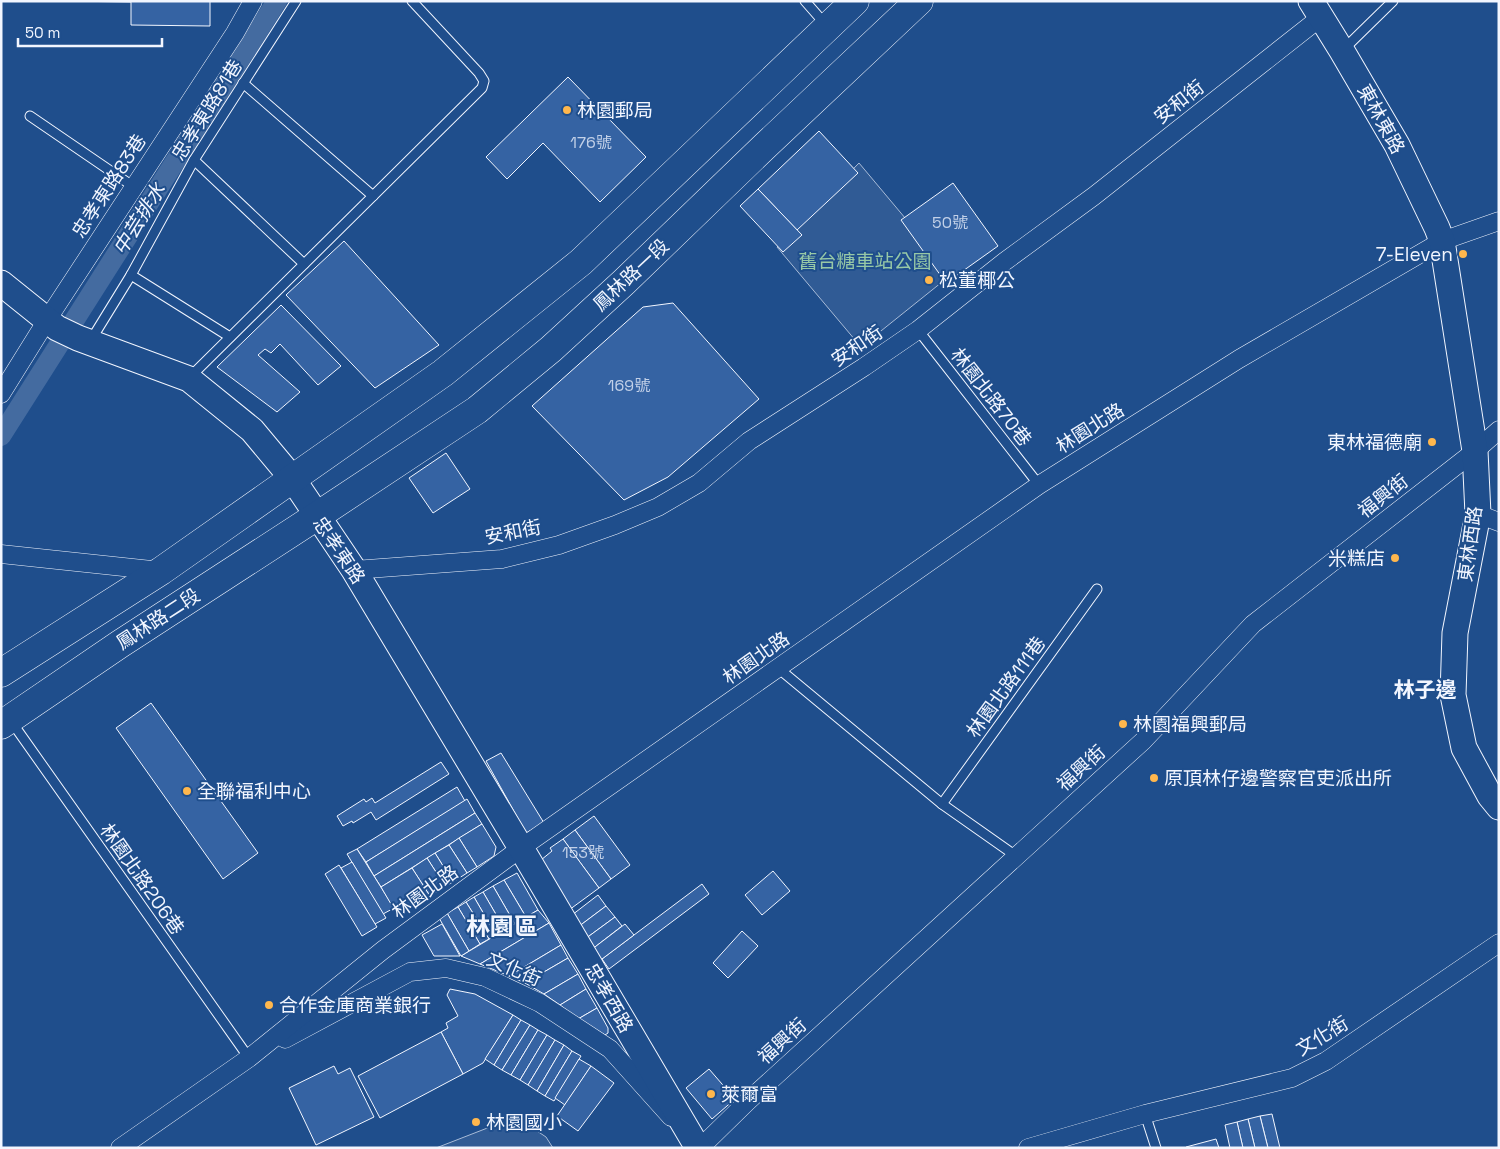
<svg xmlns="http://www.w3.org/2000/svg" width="1500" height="1149" viewBox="0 0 1500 1149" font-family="'Space Grotesk','Noto Sans TC',sans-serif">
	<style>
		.built { fill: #305b95; stroke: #a8bbd7 }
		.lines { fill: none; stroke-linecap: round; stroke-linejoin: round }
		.canal { stroke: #446ba0; stroke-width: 20 }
		.building { fill: #3563a3; stroke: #f2f6ff }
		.lane-casing { stroke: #f2f6ff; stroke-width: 11 }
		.street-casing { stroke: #f2f6ff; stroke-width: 19 }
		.secondary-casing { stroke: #f2f6ff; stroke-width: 27 }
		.primary-casing { stroke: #f2f6ff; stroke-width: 29 }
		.lane { stroke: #1f4e8c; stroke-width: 9 }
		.street { stroke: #1f4e8c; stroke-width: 18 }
		.secondary { stroke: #1f4e8c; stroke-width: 25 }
		.primary { stroke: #1f4e8c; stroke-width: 28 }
		.poi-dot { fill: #ffb74d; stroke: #1f4e8c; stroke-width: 2 }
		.labels { text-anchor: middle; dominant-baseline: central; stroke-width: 4; stroke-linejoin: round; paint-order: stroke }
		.number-label { font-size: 16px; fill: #c3d1e8 }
		.street-label { font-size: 19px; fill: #f2f6ff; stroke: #1f4e8c }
		.poi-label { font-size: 19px; fill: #f2f6ff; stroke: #1f4e8c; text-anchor: start }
		.park-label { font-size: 19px; fill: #97c8a6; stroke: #1f4e8c }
		.water-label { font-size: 20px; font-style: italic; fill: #f2f6ff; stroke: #1f4e8c }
		.quarter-label { font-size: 21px; font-weight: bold; fill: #f2f6ff; stroke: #1f4e8c }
		.district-label { font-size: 24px; font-weight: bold; fill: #f2f6ff; stroke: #1f4e8c }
	</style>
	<rect width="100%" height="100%" fill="#1f4e8c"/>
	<g class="built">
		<polygon points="859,163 952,274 861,347 777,247"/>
		<polygon points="505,1124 519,1124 534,1129 546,1137 553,1148 436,1148 490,1127"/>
	</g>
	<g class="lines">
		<polyline class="canal" points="1,436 277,1"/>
	</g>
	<g class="building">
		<polygon points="64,1 210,1 210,26 131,25 131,2"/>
		<polygon points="568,77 646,157 600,202 543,143 507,179 486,157"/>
		<polygon points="819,131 858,173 797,230 758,189"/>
		<polygon points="953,183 998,246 946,283 901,220"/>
		<polygon points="758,189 802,235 783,252 740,206"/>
		<polygon points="344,241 439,345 375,388 286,295"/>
		<polygon points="673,303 759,399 668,477 624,500 532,406 643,307"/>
		<polygon points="281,305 341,366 318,385 280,344 271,353 265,349 258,355 300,392 277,412 217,367"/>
		<polygon points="446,453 470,489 433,513 409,478"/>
		<polygon points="151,703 258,853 223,879 116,728"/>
		<polygon points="501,753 544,823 526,833 486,761"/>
		<polygon points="441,762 449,774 376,820 371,812 353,823 352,821 343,826 337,816 364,799 366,802 372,798 375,803"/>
		<polygon points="457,787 465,801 366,862 357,849"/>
		<polygon points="467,799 475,813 374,876 366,862"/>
		<polygon points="475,813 482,824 381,887 374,876"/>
		<polygon points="594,816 630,865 611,879 575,830"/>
		<polygon points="482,824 496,847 494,856 477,867 459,838"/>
		<polygon points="575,830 611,879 599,888 563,839"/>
		<polygon points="459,838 477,867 467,873 449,845"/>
		<polygon points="563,839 599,888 569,910 541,860 552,851 550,848"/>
		<polygon points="449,845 467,873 453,882 435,853"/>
		<polygon points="357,849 394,908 383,914 347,854"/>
		<polygon points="435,853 453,882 445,886 427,858"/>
		<polygon points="427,858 445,886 430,896 412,868"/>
		<polygon points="352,862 386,918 375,924 341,868"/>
		<polygon points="339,865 377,927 362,936 325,874"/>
		<polygon points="412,868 430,896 398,916 381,887"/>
		<polygon points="773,871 790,891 762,915 745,895"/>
		<polygon points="517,873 538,910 526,917 504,880"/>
		<polygon points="504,880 526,917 515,924 493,886"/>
		<polygon points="702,884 709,894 609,969 602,959"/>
		<polygon points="493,886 515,924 505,930 483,892"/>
		<polygon points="483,892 505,930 496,935 474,897"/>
		<polygon points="598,895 606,906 578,927 572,915"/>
		<polygon points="474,897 496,935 489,939 466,902"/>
		<polygon points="466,902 489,939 480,944 458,907"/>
		<polygon points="606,906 615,917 585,939 578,927"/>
		<polygon points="458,907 480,944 469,951 447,913"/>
		<polygon points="538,910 549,923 480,964 461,956"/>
		<polygon points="447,913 469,951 461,956 439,918"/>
		<polygon points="615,917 622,926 591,950 585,939"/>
		<polygon points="549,923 561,945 509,976 480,964"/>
		<polygon points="442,924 460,956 434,956 422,935"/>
		<polygon points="625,924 634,935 598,962 591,950"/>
		<polygon points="742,931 758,946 728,978 713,963"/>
		<polygon points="561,945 568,958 525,983 509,976"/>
		<polygon points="568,958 578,974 544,994 525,983"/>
		<polygon points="578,974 586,989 560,1005 544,994"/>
		<polygon points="450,989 475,994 513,1015 483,1063 463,1074 441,1032 448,1028 446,1023 458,1016 447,995"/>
		<polygon points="586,989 597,1008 578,1019 560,1005"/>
		<polygon points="597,1008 608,1028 608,1033 605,1035 578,1019"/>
		<polygon points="513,1015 521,1020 494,1065 485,1059"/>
		<polygon points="521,1020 530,1025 502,1070 494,1065"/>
		<polygon points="530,1025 538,1030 511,1075 502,1070"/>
		<polygon points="538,1030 547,1035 520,1080 511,1075"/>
		<polygon points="441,1032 463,1074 380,1118 358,1076"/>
		<polygon points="547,1035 555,1040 528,1085 520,1080"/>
		<polygon points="555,1040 564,1045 537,1091 528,1085"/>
		<polygon points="564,1045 572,1051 545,1096 537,1091"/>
		<polygon points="572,1051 581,1056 554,1101 545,1096"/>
		<polygon points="579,1059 591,1066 565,1105 555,1098"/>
		<polygon points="334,1066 338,1074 350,1068 374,1117 316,1145 289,1088"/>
		<polygon points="591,1066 614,1083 578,1131 557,1116"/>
		<polygon points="709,1069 735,1099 712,1119 686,1088"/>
		<polygon points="1272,1114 1280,1148 1268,1148 1260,1116"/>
		<polygon points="1260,1116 1268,1148 1255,1148 1248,1119"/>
		<polygon points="1248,1119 1255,1148 1243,1148 1237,1122"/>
		<polygon points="1237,1122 1243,1148 1230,1148 1225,1125"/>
		<polygon points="1216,1139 1219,1148 1186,1148 1186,1147"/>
	</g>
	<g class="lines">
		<defs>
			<g id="lane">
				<polyline points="805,1 826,25"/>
				<polyline points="1344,49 1393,1"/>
				<polyline points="243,83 373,196"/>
				<polyline points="30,116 134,187"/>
				<polyline points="194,160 304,264"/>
				<polyline points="131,275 230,337"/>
				<polyline points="918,330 1039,485"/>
				<polyline points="91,340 131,275 194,160 296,1"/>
				<polyline points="189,378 482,88 484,81 479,73 412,1"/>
				<polyline points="778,668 942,804 1097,589"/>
				<polyline points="11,721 249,1058"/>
				<polyline points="942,804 1016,856"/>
				<polyline points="1145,1114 1156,1148"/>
			</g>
			<g id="street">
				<polyline points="1,394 47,320 235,33 253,1"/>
				<polyline points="1478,514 1499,522"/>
				<polyline points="1,554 161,571"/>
				<polyline points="354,570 502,559 559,545 615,525 658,507 699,483 749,441 864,367 918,330 1004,262 1094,196 1321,17"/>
				<polyline points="285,1039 410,972 446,968 485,977 540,1003 610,1049 671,1117"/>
				<polyline points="120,1148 249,1058 383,950 521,848 1039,485 1239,359 1442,241 1499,221"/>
				<polyline points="700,1148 748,1101 1143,741 1253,624 1475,451 1499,430"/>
				<polyline points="1028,1148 1145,1114 1292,1078 1326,1061 1499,943"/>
			</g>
			<g id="secondary">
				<polyline points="1311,1 1342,51 1397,145 1437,228 1442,241 1475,451 1478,514 1455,633 1453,695 1464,748 1490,796 1499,807"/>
				<polyline points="1,283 57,328 78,338 189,379 252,430 292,478 354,570 521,848 698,1148"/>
			</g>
			<g id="primary">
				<polyline points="1,673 161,571 443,373 581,262 855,1"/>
				<polyline points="1,725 120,644 317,516 477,410 551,349 624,282 765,146 919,1"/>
			</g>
		</defs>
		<use href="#lane" class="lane-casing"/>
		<use href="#street" class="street-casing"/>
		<use href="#secondary" class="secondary-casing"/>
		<use href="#primary" class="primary-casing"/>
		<use href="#lane" class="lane"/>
		<use href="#street" class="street"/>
		<use href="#secondary" class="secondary"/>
		<use href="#primary" class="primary"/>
	</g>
	<g class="poi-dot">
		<circle cx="567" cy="110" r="5"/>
		<circle cx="1463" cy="254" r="5"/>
		<circle cx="929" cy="280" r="5"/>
		<circle cx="1432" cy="442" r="5"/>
		<circle cx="1395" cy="558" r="5"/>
		<circle cx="1123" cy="724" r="5"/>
		<circle cx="1154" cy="778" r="5"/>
		<circle cx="187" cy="791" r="5"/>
		<circle cx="269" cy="1005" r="5"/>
		<circle cx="711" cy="1094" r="5"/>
		<circle cx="476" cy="1122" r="5"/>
	</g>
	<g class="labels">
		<g class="number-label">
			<text x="591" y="142">176號</text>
			<text x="950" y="222">50號</text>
			<text x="629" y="385">169號</text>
			<text x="583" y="852">153號</text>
		</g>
		<g class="street-label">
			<text transform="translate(1179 102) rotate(-38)">安和街</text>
			<text transform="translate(207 110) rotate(-58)">忠孝東路81巷</text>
			<text transform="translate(1381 119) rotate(61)">東林東路</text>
			<text transform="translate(109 186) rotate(-57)">忠孝東路83巷</text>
			<text transform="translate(631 275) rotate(-43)">鳳林路一段</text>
			<text transform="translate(857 346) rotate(-34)">安和街</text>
			<text transform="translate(991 397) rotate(52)">林園北路70巷</text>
			<text transform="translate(1090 428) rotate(-32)">林園北路</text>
			<text transform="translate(1383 496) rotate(-38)">福興街</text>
			<text transform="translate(513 532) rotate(-11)">安和街</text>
			<text transform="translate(1470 544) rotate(-82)">東林西路</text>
			<text transform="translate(339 550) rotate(56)">忠孝東路</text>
			<text transform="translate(158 619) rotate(-33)">鳳林路二段</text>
			<text transform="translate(756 658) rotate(-35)">林園北路</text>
			<text transform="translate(1006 687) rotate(-54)">林園北路111巷</text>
			<text transform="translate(1081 768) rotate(-42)">福興街</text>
			<text transform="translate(142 879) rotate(55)">林園北路206巷</text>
			<text transform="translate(425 892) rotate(-36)">林園北路</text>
			<text transform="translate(514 969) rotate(23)">文化街</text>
			<text transform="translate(609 998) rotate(60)">忠孝西路</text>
			<text transform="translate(1322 1036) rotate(-31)">文化街</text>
			<text transform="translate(782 1041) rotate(-42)">福興街</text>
		</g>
		<g class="poi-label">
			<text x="577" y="110">林園郵局</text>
			<text x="1453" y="254" text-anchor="end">7-Eleven</text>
			<text x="939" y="280">松董椰公</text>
			<text x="1422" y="442" text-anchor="end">東林福德廟</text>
			<text x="1385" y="558" text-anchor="end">米糕店</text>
			<text x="1133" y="724">林園福興郵局</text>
			<text x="1164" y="778">原頂林仔邊警察官吏派出所</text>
			<text x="197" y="791">全聯福利中心</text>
			<text x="279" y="1005">合作金庫商業銀行</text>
			<text x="721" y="1094">萊爾富</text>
			<text x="486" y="1122">林園國小</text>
		</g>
		<g class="park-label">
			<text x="865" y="261">舊台糖車站公園</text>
		</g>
		<g class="water-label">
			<text transform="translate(139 219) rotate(-58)">中芸排水</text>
		</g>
		<g class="quarter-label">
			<text x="1425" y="689">林子邊</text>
		</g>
		<g class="district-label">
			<text x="502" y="926">林園區</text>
		</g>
	</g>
	<rect width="1500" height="1149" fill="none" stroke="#f2f6ff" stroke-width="5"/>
	<path d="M18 38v8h144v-8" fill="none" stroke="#f2f6ff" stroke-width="2.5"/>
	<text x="25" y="38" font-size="15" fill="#f2f6ff" stroke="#1f4e8c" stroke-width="4" paint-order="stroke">50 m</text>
</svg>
